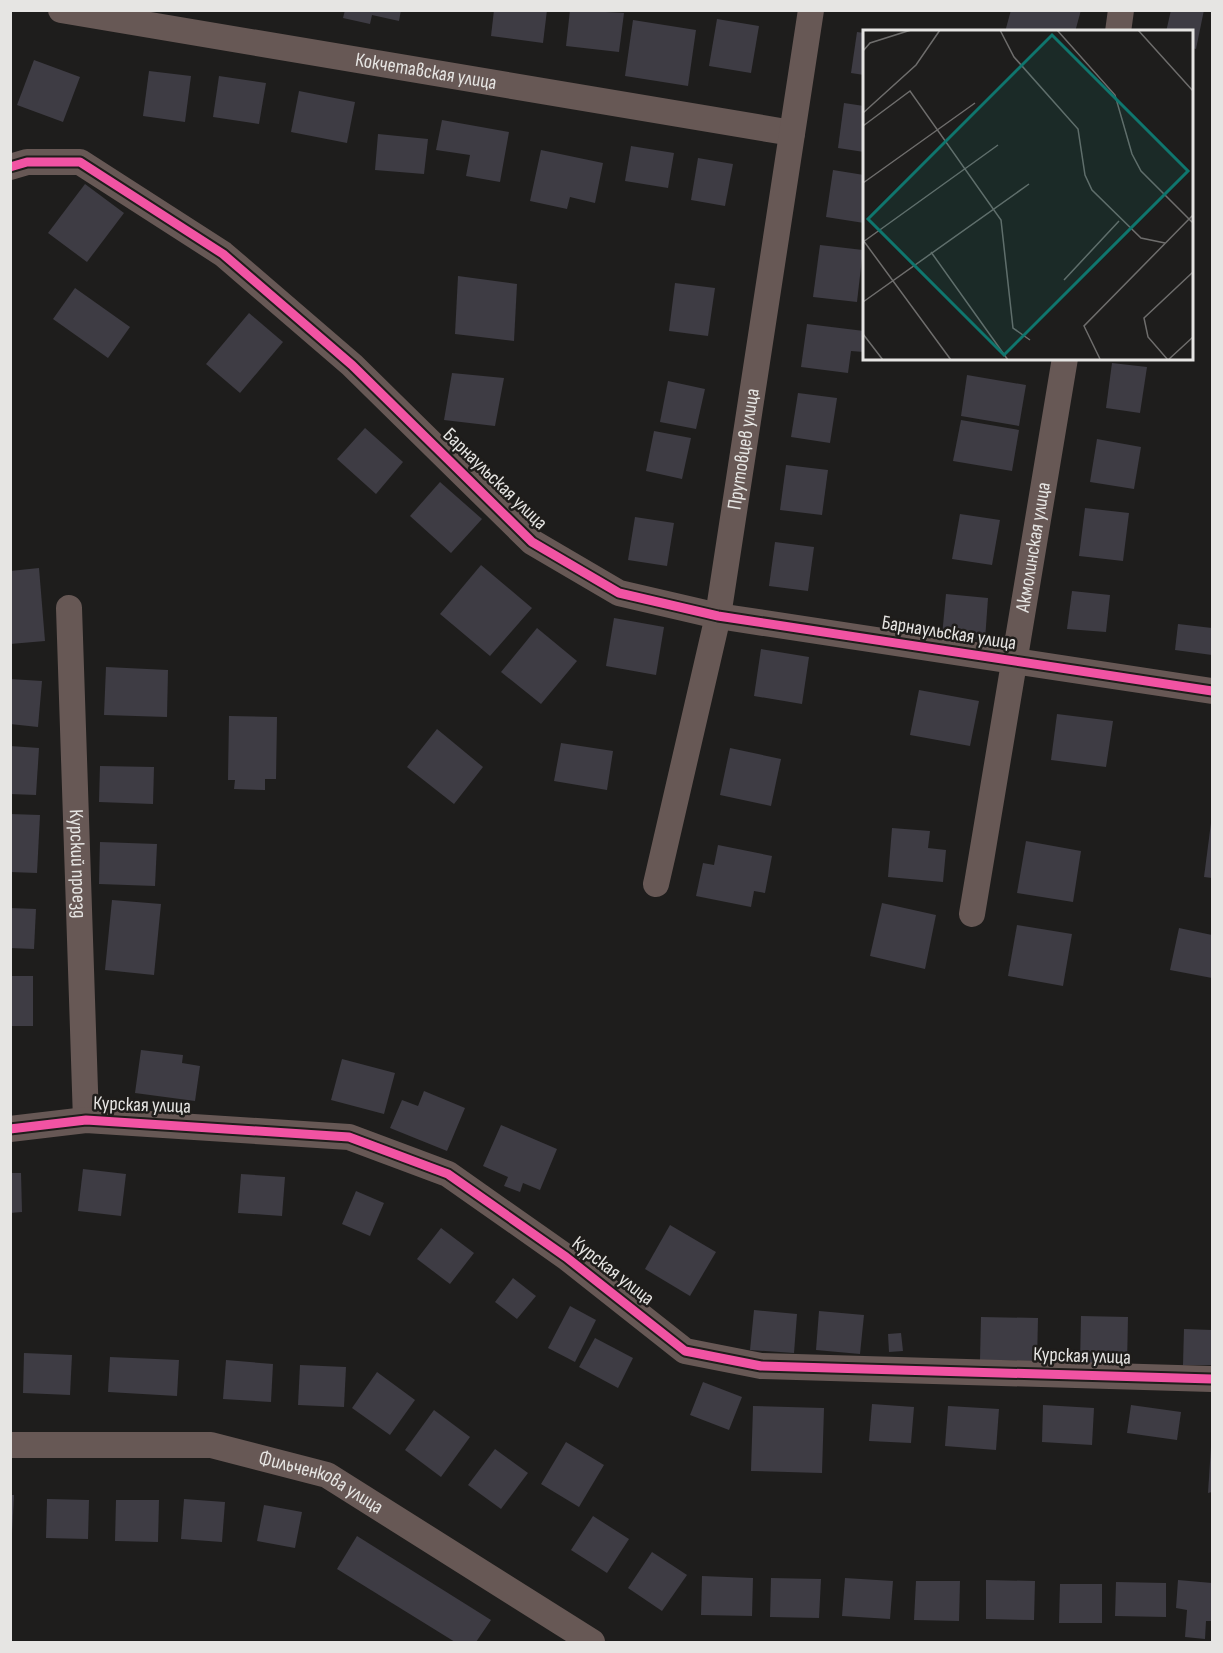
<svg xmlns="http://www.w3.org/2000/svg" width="1223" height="1653" viewBox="0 0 1223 1653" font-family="'Sofia Sans Condensed',sans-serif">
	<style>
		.building { fill: #3e3c44 }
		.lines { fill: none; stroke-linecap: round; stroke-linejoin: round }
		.street { stroke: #675855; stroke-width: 26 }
		.cycleway-casing { stroke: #1f1d1b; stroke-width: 13 }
		.cycleway { stroke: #f153a3; stroke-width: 9 }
		.labels { text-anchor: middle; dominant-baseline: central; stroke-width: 5; stroke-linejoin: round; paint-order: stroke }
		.street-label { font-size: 20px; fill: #e6e5e3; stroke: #1f1d1b }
		.inset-road { fill: none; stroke: #6e6d6c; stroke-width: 1.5 }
		.view { fill: #0f766e; fill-opacity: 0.15; stroke: #0f766e; stroke-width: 3 }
		.inset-edge { fill: none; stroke: #e6e5e3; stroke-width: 3 }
	</style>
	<rect width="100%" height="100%" fill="#1e1d1c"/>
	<g class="building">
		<polygon points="345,10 401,10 399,21 372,15 370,24 343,18"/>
		<polygon points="494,10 547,10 543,43 491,36"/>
		<polygon points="570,10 624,13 619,52 566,46"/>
		<polygon points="1011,10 1081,10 1075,32 1005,32"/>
		<polygon points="1171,10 1204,10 1196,49 1192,48 1192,32 1166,32"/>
		<polygon points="717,19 759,26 751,73 709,66"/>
		<polygon points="633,20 696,30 688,86 625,76"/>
		<polygon points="857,32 864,33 864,75 851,73"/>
		<polygon points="34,60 80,77 63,122 17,105"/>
		<polygon points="149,71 191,76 185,122 143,116"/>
		<polygon points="219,76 266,83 259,124 213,117"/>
		<polygon points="299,91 355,102 347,143 291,132"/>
		<polygon points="844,103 864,106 864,152 838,148"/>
		<polygon points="442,120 509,132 500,182 466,176 470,155 436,150"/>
		<polygon points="378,134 428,139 424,174 375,170"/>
		<polygon points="631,146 674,153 668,188 625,181"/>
		<polygon points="541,150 603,163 595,203 570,197 567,209 530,201"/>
		<polygon points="698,158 733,164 725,206 691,200"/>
		<polygon points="833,170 864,175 864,223 826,217"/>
		<polygon points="85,184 124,213 87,262 48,233"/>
		<polygon points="820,245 863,250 857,302 813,297"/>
		<polygon points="458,276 517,284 514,341 455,334"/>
		<polygon points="675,283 715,288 708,336 669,331"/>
		<polygon points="75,288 130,327 108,358 53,319"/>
		<polygon points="249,313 283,342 240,393 206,364"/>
		<polygon points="807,324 864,331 864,352 851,351 848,373 801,367"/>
		<polygon points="1112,363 1147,367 1140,413 1106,408"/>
		<polygon points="452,373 504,378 495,426 444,420"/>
		<polygon points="967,375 1026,385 1019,426 961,416"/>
		<polygon points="668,381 705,389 696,429 660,422"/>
		<polygon points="798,393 837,398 830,443 791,437"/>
		<polygon points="961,420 1019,430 1012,471 953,461"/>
		<polygon points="365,428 403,462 376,494 337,459"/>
		<polygon points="654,431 691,438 682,479 646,471"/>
		<polygon points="1097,439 1141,447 1134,489 1090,482"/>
		<polygon points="786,465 828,470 822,515 780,510"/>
		<polygon points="440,482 482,519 451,553 410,516"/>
		<polygon points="1085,508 1129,513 1123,561 1079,556"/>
		<polygon points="960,514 1000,520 992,565 952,559"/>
		<polygon points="635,517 674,523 667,566 628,560"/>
		<polygon points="775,542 814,547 808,591 769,586"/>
		<polygon points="481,565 532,608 490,656 440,614"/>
		<polygon points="39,568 45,641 10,644 10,571"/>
		<polygon points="1072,591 1110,595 1106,632 1067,629"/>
		<polygon points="946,594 988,598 985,640 942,636"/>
		<polygon points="614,618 664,627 656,675 606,666"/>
		<polygon points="1178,624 1212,628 1212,655 1175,650"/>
		<polygon points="537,628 577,661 541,704 501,672"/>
		<polygon points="761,649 809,657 802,704 754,696"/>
		<polygon points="106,667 168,670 167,717 104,715"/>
		<polygon points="10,679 42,681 38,727 10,724"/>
		<polygon points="919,690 979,701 970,746 910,735"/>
		<polygon points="1057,714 1113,721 1106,767 1051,760"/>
		<polygon points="229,716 277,717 276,779 265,779 265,790 234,789 235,780 228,780"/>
		<polygon points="437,729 483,767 454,804 407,767"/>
		<polygon points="561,743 613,751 607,790 554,781"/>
		<polygon points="10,746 39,748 36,795 10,794"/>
		<polygon points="730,748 781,759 771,806 720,795"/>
		<polygon points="100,766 154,767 153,804 99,802"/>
		<polygon points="10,814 40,815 37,873 10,872"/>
		<polygon points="1211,823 1212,823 1212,878 1204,877"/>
		<polygon points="892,828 930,831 928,848 946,850 943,882 888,877"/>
		<polygon points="1026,841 1081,851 1073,902 1017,893"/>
		<polygon points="100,842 157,844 155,886 99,884"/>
		<polygon points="718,845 772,856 765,893 754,891 751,907 696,896 703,863 714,865"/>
		<polygon points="112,900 161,904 154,975 105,970"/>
		<polygon points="882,903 936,915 925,969 870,956"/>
		<polygon points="10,908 36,909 34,949 10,948"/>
		<polygon points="1017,925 1072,934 1063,986 1008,976"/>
		<polygon points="1179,928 1212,935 1212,978 1170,970"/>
		<rect x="10" y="976" width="23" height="50"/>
		<polygon points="141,1050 183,1055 182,1063 200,1066 195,1101 135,1093"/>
		<polygon points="342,1059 395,1073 384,1114 331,1100"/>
		<polygon points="424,1091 465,1108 447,1151 390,1128 402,1100 418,1106"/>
		<polygon points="501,1125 557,1149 540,1190 523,1183 520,1192 504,1186 508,1177 483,1166"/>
		<polygon points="83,1169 126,1174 121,1216 78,1211"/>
		<polygon points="10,1173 21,1173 22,1212 10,1213"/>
		<polygon points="241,1174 285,1177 282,1216 238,1213"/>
		<polygon points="356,1191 384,1203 370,1236 342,1224"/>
		<polygon points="670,1225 716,1252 690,1296 645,1269"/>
		<polygon points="441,1228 474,1253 450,1284 417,1259"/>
		<polygon points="513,1278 536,1296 517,1319 495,1302"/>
		<polygon points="570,1306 596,1320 575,1362 548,1348"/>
		<polygon points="754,1310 797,1314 794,1353 750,1350"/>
		<polygon points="819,1311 864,1315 860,1354 816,1350"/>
		<polygon points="1081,1316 1128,1317 1127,1365 1080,1364"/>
		<polygon points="981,1317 1038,1318 1037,1361 980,1360"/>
		<polygon points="1184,1329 1212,1330 1212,1365 1183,1365"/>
		<polygon points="901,1333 903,1351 889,1352 888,1334"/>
		<polygon points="595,1338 633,1358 618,1388 579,1367"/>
		<polygon points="24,1353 72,1355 70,1395 23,1393"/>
		<polygon points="110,1357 179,1360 177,1396 108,1392"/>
		<polygon points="226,1360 273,1364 271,1402 223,1399"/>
		<polygon points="300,1365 346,1367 344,1407 298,1405"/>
		<polygon points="377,1372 415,1400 390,1435 352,1408"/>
		<polygon points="703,1382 742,1397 729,1430 690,1415"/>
		<polygon points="872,1404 914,1407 911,1443 869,1441"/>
		<polygon points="1043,1405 1094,1408 1092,1445 1042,1442"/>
		<polygon points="1131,1405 1181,1412 1177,1440 1127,1433"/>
		<polygon points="753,1406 824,1408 822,1473 751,1471"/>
		<polygon points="948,1406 999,1409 996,1450 945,1446"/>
		<polygon points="434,1410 470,1437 441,1477 405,1450"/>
		<polygon points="566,1442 604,1465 579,1507 541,1484"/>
		<polygon points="1211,1447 1212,1492 1208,1493"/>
		<polygon points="495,1449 528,1473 501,1509 468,1485"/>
		<polygon points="10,1495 14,1495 12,1533 10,1533"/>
		<polygon points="47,1499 89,1500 88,1539 46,1538"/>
		<polygon points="184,1499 225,1502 222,1542 181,1539"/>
		<polygon points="116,1500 159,1500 158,1542 115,1541"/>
		<polygon points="264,1505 302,1512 295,1548 257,1541"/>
		<polygon points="593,1516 629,1539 607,1573 571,1550"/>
		<polygon points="357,1536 491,1620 476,1642 455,1642 337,1569"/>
		<polygon points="652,1552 687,1575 662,1611 628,1588"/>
		<polygon points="702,1576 753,1578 752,1616 701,1615"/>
		<polygon points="771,1578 821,1579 819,1618 770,1617"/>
		<polygon points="845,1578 893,1581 890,1619 842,1616"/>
		<polygon points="986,1580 1035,1581 1034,1620 986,1619"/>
		<polygon points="1178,1580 1212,1583 1212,1621 1206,1621 1205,1639 1185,1637 1187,1610 1176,1608"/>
		<polygon points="916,1581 960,1581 959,1621 914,1620"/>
		<polygon points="1116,1582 1166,1583 1166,1617 1115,1616"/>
		<polygon points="1060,1584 1102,1584 1102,1623 1059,1623"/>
	</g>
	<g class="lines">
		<g class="street">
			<path id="s1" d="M61,10L792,133"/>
			<polyline points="1118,32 1121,10"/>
			<polyline points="10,167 27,162 80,162 223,254 352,365 532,542 619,593 718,616 1212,691"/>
			<path id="s2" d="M69,608L86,1120"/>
			<path id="s3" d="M656,884L718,616L811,10"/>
			<path id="s4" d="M972,914L1065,358"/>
			<polyline points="10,1129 86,1120 349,1137 448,1174 566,1257 685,1351 761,1366 1212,1379"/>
			<path id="s5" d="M10,1445H211L327,1475L592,1642"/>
		</g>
		<defs>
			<g id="cycleway">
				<polyline points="10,167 27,162 80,162 223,254 352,365 532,542 619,593 718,616 1212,691"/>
				<polyline points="10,1129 86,1120 349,1137 448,1174 566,1257 685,1351 761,1366 1212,1379"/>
			</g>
		</defs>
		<use href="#cycleway" class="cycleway-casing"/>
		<use href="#cycleway" class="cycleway"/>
	</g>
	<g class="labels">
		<g class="street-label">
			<text stroke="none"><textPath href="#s1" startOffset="370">Кокчетавская улица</textPath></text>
			<text stroke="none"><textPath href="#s3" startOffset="444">Прутовцев улица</textPath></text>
			<text transform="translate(495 479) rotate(44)">Барнаульская улица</text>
			<text stroke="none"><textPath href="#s4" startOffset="372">Акмолинская улица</textPath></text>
			<text transform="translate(949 633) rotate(9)">Барнаульская улица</text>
			<text stroke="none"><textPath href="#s2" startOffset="256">Курский проезд</textPath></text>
			<text transform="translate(142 1105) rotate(2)">Курская улица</text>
			<text transform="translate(613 1271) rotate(38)">Курская улица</text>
			<text transform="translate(1082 1356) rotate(2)">Курская улица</text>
			<text stroke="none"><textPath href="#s5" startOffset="318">Фильченкова улица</textPath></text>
		</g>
	</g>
	<g transform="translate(863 30)">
		<rect width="330" height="330" fill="#1e1d1c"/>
		<path class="inset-road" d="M137,0L151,27L215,99L222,145L229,160L278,208L302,213M194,0L252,65L269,124L278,141L330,193M275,0L330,61M0,21L7,13L48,0M0,83L53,35L77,0M0,96L47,61L138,190L150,298L167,310M0,153L112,73M0,210L88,330M0,212L135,115M68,222L145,330M201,250L256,191M0,272L166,154M0,304L20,330M237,329L221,296L330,185M305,330L285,307L281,288L330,242M305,330L330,307"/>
		<path class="view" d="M189,5L325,141L141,325L5,189Z"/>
		<rect width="330" height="330" class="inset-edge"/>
	</g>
	<rect width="1223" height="1653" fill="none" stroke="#e6e5e3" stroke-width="24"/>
</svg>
